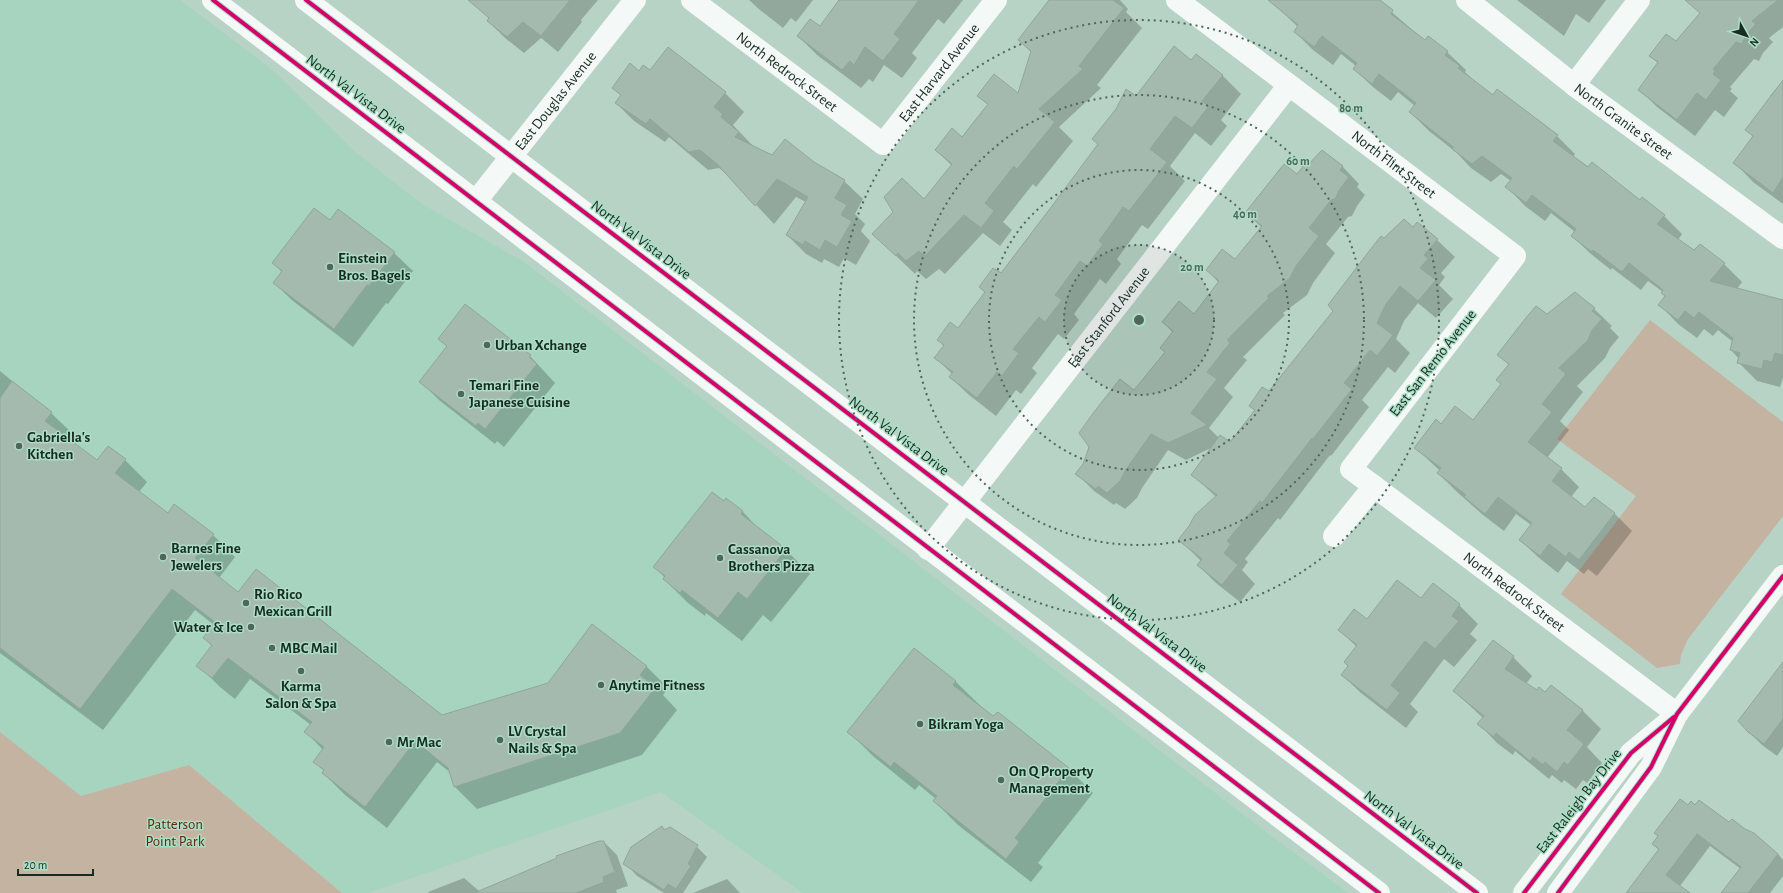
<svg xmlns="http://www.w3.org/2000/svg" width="1783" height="893" viewBox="0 0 1783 893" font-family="'Alegreya Sans',sans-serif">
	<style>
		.built { fill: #a6d4be }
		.green { fill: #c4b3a0 }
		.shadow { fill: #0003 }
		.building { fill: #a4baaf; stroke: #90a69b }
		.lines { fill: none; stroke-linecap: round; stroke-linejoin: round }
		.minor { stroke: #f4f8f6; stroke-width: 22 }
		.major { stroke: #f4f8f6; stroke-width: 22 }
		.cycleway-casing { stroke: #acdec6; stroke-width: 6 }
		.cycleway { stroke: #d6006c; stroke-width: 4 }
		.ring { fill: none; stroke: #50665c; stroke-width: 2; stroke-dasharray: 2 4 }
		.poi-dot { fill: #50665c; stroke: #acdec6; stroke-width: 1.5 }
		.labels { text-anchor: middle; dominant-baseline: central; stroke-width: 3; stroke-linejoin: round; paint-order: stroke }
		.street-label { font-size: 15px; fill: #182c23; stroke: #acdec6 }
		.poi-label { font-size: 15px; font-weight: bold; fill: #182c23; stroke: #acdec6; text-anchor: start }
		.park-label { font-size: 15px; fill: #632808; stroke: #acdec6 }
		.centre { fill: #50665c; stroke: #acdec6; stroke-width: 2 }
		.ring-label { font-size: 12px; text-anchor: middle; font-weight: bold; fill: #50665c; stroke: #acdec6; stroke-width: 3; stroke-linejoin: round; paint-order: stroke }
	</style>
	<rect width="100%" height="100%" fill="#b7d3c5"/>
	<polygon class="built" points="0,0 180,0 275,72 354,151 422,204 524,262 1258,826 1348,893 803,893 661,792 368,893 342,893 189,765 81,796 0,732"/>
	<g class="green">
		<polygon points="1650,320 1783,422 1783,516 1688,639 1681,655 1680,664 1657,668 1561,594 1636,496 1557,439"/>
		<polygon points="0,732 81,796 189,765 342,893 0,893"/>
	</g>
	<g class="shadow">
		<polygon points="489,0 598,0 581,20 582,22 558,52 541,38 524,53 505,38 488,21 490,19 481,10"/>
		<polygon points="749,0 813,0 796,22 791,18 783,28 760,10"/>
		<polygon points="841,0 963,0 944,24 938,19 912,53 917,58 902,78 884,65 873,82 869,79 861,88 817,55 798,36 820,27"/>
		<polygon points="1050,0 1120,0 1128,9 1126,12 1142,28 1097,85 1101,88 1059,127 1073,141 1036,187 1033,184 1003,222 1012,230 1000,246 983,233 945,274 939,269 926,279 917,271 915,274 873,234 924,201 952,166 936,150 962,138 988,105 978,96 1019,94 1032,53 1019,40"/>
		<polygon points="1275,0 1378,0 1425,41 1447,52 1466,70 1465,72 1474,81 1493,96 1557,136 1575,154 1573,157 1664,216 1682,234 1678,240 1694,252 1724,264 1742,282 1737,289 1783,301 1783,378 1780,387 1757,381 1738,362 1739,359 1731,350 1733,342 1718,330 1713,336 1704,329 1697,338 1678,324 1660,305 1666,296 1663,292 1648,281 1641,290 1612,268 1611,270 1591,254 1572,236 1575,232 1551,213 1545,221 1525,206 1507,187 1511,181 1501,174 1491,182 1471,168 1457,153 1429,131 1410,112 1415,106 1398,92 1391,101 1373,87 1354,69 1356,66 1341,54 1333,65 1313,50 1295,32 1298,27 1273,3"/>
		<polygon points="1517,0 1606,0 1589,23 1576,14 1564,36"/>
		<polygon points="1694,0 1783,0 1783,27 1769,38 1773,42 1763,53 1759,61 1754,59 1730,87 1732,89 1730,91 1738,98 1724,117 1715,110 1695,136 1657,107 1640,90 1658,63 1650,56 1676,43 1701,14 1690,3"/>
		<polygon points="668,48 725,93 744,112 733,125 754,147 773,156 813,163 844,181 863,199 855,214 865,224 861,231 870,241 856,265 844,258 839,267 824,259 822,263 806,254 787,235 806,202 796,197 774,224 729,176 719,168 708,170 669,137 665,142 634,121 616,103 621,96 613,87 639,72 650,71"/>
		<polygon points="1191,61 1222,75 1241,94 1221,120 1227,126 1211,146 1195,133 1170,166 1185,181 1148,229 1142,225 1117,259 1121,264 1106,284 1100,279 1074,314 1079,320 1064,339 1058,334 1032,368 1037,373 1021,394 1016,390 996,416 969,395 950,377 952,374 936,358 944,346 938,340 958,329 1136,98"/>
		<polygon points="1783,81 1783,204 1753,182 1735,163 1754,137 1746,130 1772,97 1770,96"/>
		<polygon points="1322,151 1343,167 1359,184 1357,187 1365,195 1357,206 1352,216 1348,217 1326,244 1335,253 1313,283 1307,295 1283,313 1285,315 1243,357 1247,360 1224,388 1233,397 1209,428 1219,438 1231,444 1255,411 1250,406 1269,393 1334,310 1384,239 1414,228 1437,240 1455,257 1441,273 1445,277 1439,285 1453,299 1436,318 1418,303 1404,321 1396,339 1410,353 1395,373 1388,367 1362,400 1369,407 1331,456 1330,455 1280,520 1278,518 1245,559 1248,562 1242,570 1255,584 1240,602 1216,583 1198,565 1201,561 1180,540 1216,497 1193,475 1213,447 1186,460 1168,450 1142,488 1137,498 1125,509 1116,503 1114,505 1094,491 1077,474 1135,391 1166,352 1173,333 1163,322 1194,315 1219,283 1207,270 1235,261 1262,228 1247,213 1307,168"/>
		<polygon points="330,221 394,253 413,271 388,304 386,303 353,347 293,301 274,283 282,272 273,263"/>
		<polygon points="1594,309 1612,326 1610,328 1619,337 1610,348 1605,358 1577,386 1583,392 1560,421 1569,430 1547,458 1561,469 1579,487 1571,497 1586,509 1614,513 1632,531 1597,576 1588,569 1584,574 1567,561 1558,573 1538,557 1520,540 1531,525 1516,514 1504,531 1483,515 1456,491 1438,473 1440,471 1416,448 1441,425 1473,421 1502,385 1509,365 1499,355 1547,316"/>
		<polygon points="439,339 530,356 555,383 504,447 497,441 495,444 439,400 420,381 448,347"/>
		<polygon points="0,371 51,413 73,434 69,440 97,462 125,460 147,482 139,492 168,514 175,506 213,535 235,557 219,578 239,593 442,716 646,666 668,688 663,695 677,710 642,755 477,809 455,787 451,773 437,762 387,828 345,795 323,773 324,771 315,762 323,750 306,732 311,725 250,679 235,699 220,687 198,665 212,646 204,638 214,625 195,610 103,730 0,653"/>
		<polygon points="726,499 743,512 760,530 786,550 810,574 771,622 763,615 742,641 706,613 705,616 688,603 664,579 665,578 655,567"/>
		<polygon points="1433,585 1459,605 1478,624 1470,634 1477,640 1454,667 1444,659 1410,704 1418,712 1406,728 1361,693 1342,675 1349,666 1357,647 1339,630 1421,600"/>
		<polygon points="1493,642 1513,657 1532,676 1526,684 1537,691 1546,693 1582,710 1601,729 1587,747 1602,763 1587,783 1583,780 1576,789 1564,780 1562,783 1552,775 1549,779 1515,751 1513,755 1497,743 1479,724 1483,718 1454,691"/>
		<polygon points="914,649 956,682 993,718 998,713 1069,769 1093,793 1038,863 1043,867 1031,882 958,825 934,801 936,799 919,785 915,790 873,756 849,732"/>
		<polygon points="1783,672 1783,747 1777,756 1762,745 1749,732"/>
		<polygon points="1696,806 1729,823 1778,854 1783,860 1783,876 1770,893 1722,893 1741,869 1710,846 1680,886 1689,893 1634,893 1659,850 1653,844 1659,837 1655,833 1688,807"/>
		<polygon points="662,827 665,831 694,844 707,857 683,893 664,893 637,876 625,863"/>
		<polygon points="604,842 617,855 628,886 616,890 617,893 429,893 428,892 464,878 479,891"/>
		<polygon points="727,879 740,893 693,893"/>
	</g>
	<g class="building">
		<polygon points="468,0 570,0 541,36 523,22 507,37 487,21 489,18"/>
		<polygon points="839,0 919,0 894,34 900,39 883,61 865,47 854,65 850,61 842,70 797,36 810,19 820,26"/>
		<polygon points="1049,0 1113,0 1124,8 1079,66 1083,69 1039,109 1055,122 1017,169 1014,166 985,203 994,211 981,228 964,215 925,256 919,251 906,261 898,253 896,256 872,234 893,212 884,197 902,178 924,199 952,164 935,150 952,128 962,137 988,104 977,96 994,74 1018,93 1031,51 1018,40"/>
		<polygon points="1268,0 1380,0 1393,10 1391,14 1425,40 1428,36 1448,51 1445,55 1460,66 1458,68 1493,95 1497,89 1558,135 1553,141 1588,167 1592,162 1640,200 1642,197 1665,215 1657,224 1694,250 1700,244 1725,263 1710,281 1783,300 1783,355 1775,353 1772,362 1764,360 1762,369 1737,363 1740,353 1730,350 1733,338 1699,312 1694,318 1685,311 1678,320 1658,305 1665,296 1661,293 1663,290 1629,263 1622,272 1593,250 1592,252 1571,236 1576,229 1532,195 1526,203 1505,187 1512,178 1482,156 1472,164 1452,149 1453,147 1409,112 1416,103 1379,74 1372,84 1353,69 1357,63 1322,36 1314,47 1294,32 1298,25"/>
		<polygon points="1685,0 1778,0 1752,21 1756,24 1746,35 1742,44 1736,42 1713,69 1715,71 1713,74 1721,80 1706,100 1697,93 1677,120 1638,90 1658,62 1649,56 1666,34 1676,41 1700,13"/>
		<polygon points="1174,46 1191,60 1196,54 1223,75 1202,101 1209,106 1192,128 1175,116 1150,149 1167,162 1129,211 1123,207 1099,241 1103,244 1087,266 1080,261 1055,295 1062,300 1045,322 1039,317 1013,349 1019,353 1002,376 997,372 977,398 949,377 953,372 934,358 944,345 937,340 950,322 958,328 985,292 979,287 993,268 1001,273 1052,206 1098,144 1092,139 1116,109 1126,89 1136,96"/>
		<polygon points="668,47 726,92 714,107 723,114 721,117 739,132 735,137 772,155 785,139 814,162 845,180 835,198 847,205 841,215 852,221 837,247 825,240 820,250 805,241 803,245 786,235 808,197 777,179 755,206 717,164 700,150 689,152 650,119 646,124 615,103 621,95 612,88 630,63 639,71 643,65 650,70"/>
		<polygon points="1783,80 1783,177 1773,193 1733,163 1753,136 1745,130"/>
		<polygon points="1322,150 1343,166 1340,170 1349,177 1340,189 1335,199 1331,200 1309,228 1319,236 1296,266 1290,278 1267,296 1269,298 1227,340 1230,343 1207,372 1217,379 1191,413 1207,425 1168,443 1151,434 1125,471 1120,481 1107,493 1098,486 1096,489 1075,474 1083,464 1089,447 1079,433 1094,412 1120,379 1134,390 1165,352 1160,348 1173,331 1162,322 1179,301 1194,314 1219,281 1206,270 1222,249 1235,259 1262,226 1245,213 1284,164 1297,174 1305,164 1307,166"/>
		<polygon points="314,208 330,220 338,209 395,252 369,286 367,285 334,329 273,283 282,271 272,263"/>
		<polygon points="1404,219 1413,227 1417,222 1438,239 1424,255 1428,259 1420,268 1436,280 1418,301 1400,286 1386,304 1377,323 1393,335 1377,356 1370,350 1344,383 1352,389 1313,439 1312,438 1262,503 1260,501 1227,541 1231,544 1224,553 1238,565 1222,585 1197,565 1202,559 1178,540 1189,526 1195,515 1217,495 1191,475 1220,435 1230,442 1255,410 1249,406 1262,387 1269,391 1333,311 1328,305 1370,250 1381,236 1384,238"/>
		<polygon points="1575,292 1595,308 1592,311 1602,319 1592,330 1588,340 1559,368 1566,374 1542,404 1552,412 1528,442 1562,468 1552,481 1585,507 1594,497 1615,513 1579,560 1569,552 1566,557 1549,544 1540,556 1519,540 1532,523 1498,497 1485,514 1464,497 1466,495 1437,473 1441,468 1414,448 1436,419 1441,424 1455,406 1473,420 1501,384 1496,380 1509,364 1497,355 1525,319 1536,306 1547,314"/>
		<polygon points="465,304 531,355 529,357 537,364 485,429 478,423 476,426 419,382 447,346 438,339"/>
		<polygon points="12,381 52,412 45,421 97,460 108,446 126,459 115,473 168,513 174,504 214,534 195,558 212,571 238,592 256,569 442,715 548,683 592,624 647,666 640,675 656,687 620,733 454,787 448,768 415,741 365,807 322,773 324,770 313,762 324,747 304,732 312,722 228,658 212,678 196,666 212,645 203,638 215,622 172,589 80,709 0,648 0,398"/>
		<polygon points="712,492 724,501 726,498 743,511 741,514 786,549 747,599 738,592 718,618 682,590 680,593 663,579 665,576 653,567"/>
		<polygon points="1397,580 1421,598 1433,583 1460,604 1452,616 1459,621 1435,649 1425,641 1391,685 1400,693 1387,710 1341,675 1348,666 1344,662 1357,645 1338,630 1354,609 1367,619"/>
		<polygon points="1493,640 1514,656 1505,669 1537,690 1539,687 1545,692 1551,685 1583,710 1567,730 1584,744 1568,765 1564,762 1557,772 1545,762 1543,765 1533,757 1530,761 1496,733 1494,737 1477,724 1484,716 1453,691"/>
		<polygon points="914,648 956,681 953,685 993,716 998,712 1069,768 1015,838 1019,842 1006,859 933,801 937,796 894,762 891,767 847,732"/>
		<polygon points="1783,662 1783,719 1764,744 1748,732 1738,721"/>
		<polygon points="1680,799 1688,805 1691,801 1695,805 1699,800 1729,822 1732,819 1745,829 1754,833 1778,854 1748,893 1721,893 1741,867 1697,834 1666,875 1690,893 1626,893 1659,849 1652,844 1658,836 1654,833"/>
		<polygon points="662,826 664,830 670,827 698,845 688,864 691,866 676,889 668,884 664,890 623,864 631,847"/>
		<polygon points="599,841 604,841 615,872 603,877 604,882 576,893 474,893 557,858 556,856"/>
	</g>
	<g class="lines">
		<g class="minor">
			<path id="s1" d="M692,0L883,144L996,0"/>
			<path id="s2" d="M1177,0L1515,256L1351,469L1677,714"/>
			<path id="s3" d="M1467,0L1574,85L1783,238"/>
			<polyline points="1574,85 1639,0"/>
			<path id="s4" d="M476,201L635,0"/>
			<polyline points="1334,536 1374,486"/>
			<path id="s5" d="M928,549L1289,85"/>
			<polyline points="1524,893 1631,753 1672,719"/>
			<polyline points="1558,893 1651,767 1677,714 1783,576"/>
		</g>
		<g class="major">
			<polyline points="213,0 1379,893"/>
			<polyline points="306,0 1477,893"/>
		</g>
		<defs>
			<g id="cycleway">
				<polyline points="213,0 1379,893"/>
				<polyline points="306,0 1477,893"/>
				<polyline points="1524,893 1631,753 1674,717"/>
				<polyline points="1558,893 1651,767 1677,714 1783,576"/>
			</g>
		</defs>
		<use href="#cycleway" class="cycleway-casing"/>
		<use href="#cycleway" class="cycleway"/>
	</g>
	<circle cx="1139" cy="320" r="75" fill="#50665c" fill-opacity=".12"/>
	<g class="ring">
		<circle cx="1139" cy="320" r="75"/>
		<circle cx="1139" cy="320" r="150"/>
		<circle cx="1139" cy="320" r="225"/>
		<circle cx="1139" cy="320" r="300"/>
	</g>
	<g class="poi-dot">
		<circle cx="330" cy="267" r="4"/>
		<circle cx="487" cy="345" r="4"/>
		<circle cx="461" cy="394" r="4"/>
		<circle cx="19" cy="446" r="4"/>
		<circle cx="163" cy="557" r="4"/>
		<circle cx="720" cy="558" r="4"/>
		<circle cx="246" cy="603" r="4"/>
		<circle cx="251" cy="627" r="4"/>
		<circle cx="272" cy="648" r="4"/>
		<circle cx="301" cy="671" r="4"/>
		<circle cx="601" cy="685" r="4"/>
		<circle cx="920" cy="724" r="4"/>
		<circle cx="500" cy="740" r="4"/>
		<circle cx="389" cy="742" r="4"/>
		<circle cx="1001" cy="780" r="4"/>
	</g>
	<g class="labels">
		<g class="street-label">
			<text stroke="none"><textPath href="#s1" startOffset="119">North Redrock Street</textPath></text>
			<text stroke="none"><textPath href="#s1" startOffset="330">East Harvard Avenue</textPath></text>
			<text transform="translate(356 94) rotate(37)">North Val Vista Drive</text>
			<text stroke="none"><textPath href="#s4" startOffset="128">East Douglas Avenue</textPath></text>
			<text stroke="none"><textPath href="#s3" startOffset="198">North Granite Street</textPath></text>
			<text stroke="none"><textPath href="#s2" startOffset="272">North Flint Street</textPath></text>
			<text transform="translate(641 240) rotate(37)">North Val Vista Drive</text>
			<text stroke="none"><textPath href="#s5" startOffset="294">East Stanford Avenue</textPath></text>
			<text transform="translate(1433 363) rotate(-52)">East San Remo Avenue</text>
			<text transform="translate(899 436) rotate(37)">North Val Vista Drive</text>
			<text stroke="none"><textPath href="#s2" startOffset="897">North Redrock Street</textPath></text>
			<text transform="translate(1157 633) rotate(37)">North Val Vista Drive</text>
			<text transform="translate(1579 801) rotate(-52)">East Raleigh Bay Drive</text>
			<text transform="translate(1414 830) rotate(37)">North Val Vista Drive</text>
		</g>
		<g class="poi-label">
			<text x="338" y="258">Einstein<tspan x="338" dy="17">Bros. Bagels</tspan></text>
			<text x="495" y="345">Urban Xchange</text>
			<text x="469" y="385">Temari Fine<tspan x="469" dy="17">Japanese Cuisine</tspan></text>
			<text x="27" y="437">Gabriella's<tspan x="27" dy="17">Kitchen</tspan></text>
			<text x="171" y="548">Barnes Fine<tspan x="171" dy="17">Jewelers</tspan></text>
			<text x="728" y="549">Cassanova<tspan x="728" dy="17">Brothers Pizza</tspan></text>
			<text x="254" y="594">Rio Rico<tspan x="254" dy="17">Mexican Grill</tspan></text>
			<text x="243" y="627" text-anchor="end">Water &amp; Ice</text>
			<text x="280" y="648">MBC Mail</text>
			<text x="609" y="685">Anytime Fitness</text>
			<text x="301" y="686" text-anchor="middle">Karma<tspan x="301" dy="17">Salon &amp; Spa</tspan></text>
			<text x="928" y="724">Bikram Yoga</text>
			<text x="508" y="731">LV Crystal<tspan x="508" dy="17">Nails &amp; Spa</tspan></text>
			<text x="397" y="742">Mr Mac</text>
			<text x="1009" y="771">On Q Property<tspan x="1009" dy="17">Management</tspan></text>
		</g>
		<g class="park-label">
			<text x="175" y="824">Patterson<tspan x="175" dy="17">Point Park</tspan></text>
		</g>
	</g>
	<circle cx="1139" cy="320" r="6" class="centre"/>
	<g class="ring-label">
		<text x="1351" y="112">80 m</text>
		<text x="1298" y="165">60 m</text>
		<text x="1245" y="218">40 m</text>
		<text x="1192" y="271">20 m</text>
	</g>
	<g transform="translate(1747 36) rotate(130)" stroke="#acdec6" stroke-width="3" paint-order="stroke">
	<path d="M0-3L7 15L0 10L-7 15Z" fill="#182c23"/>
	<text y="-6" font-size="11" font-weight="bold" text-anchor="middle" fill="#182c23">N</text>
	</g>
	<path d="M18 869v6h75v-6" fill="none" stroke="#182c23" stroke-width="2"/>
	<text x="24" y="869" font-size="12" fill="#182c23" stroke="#acdec6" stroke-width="3" paint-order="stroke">20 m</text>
</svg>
